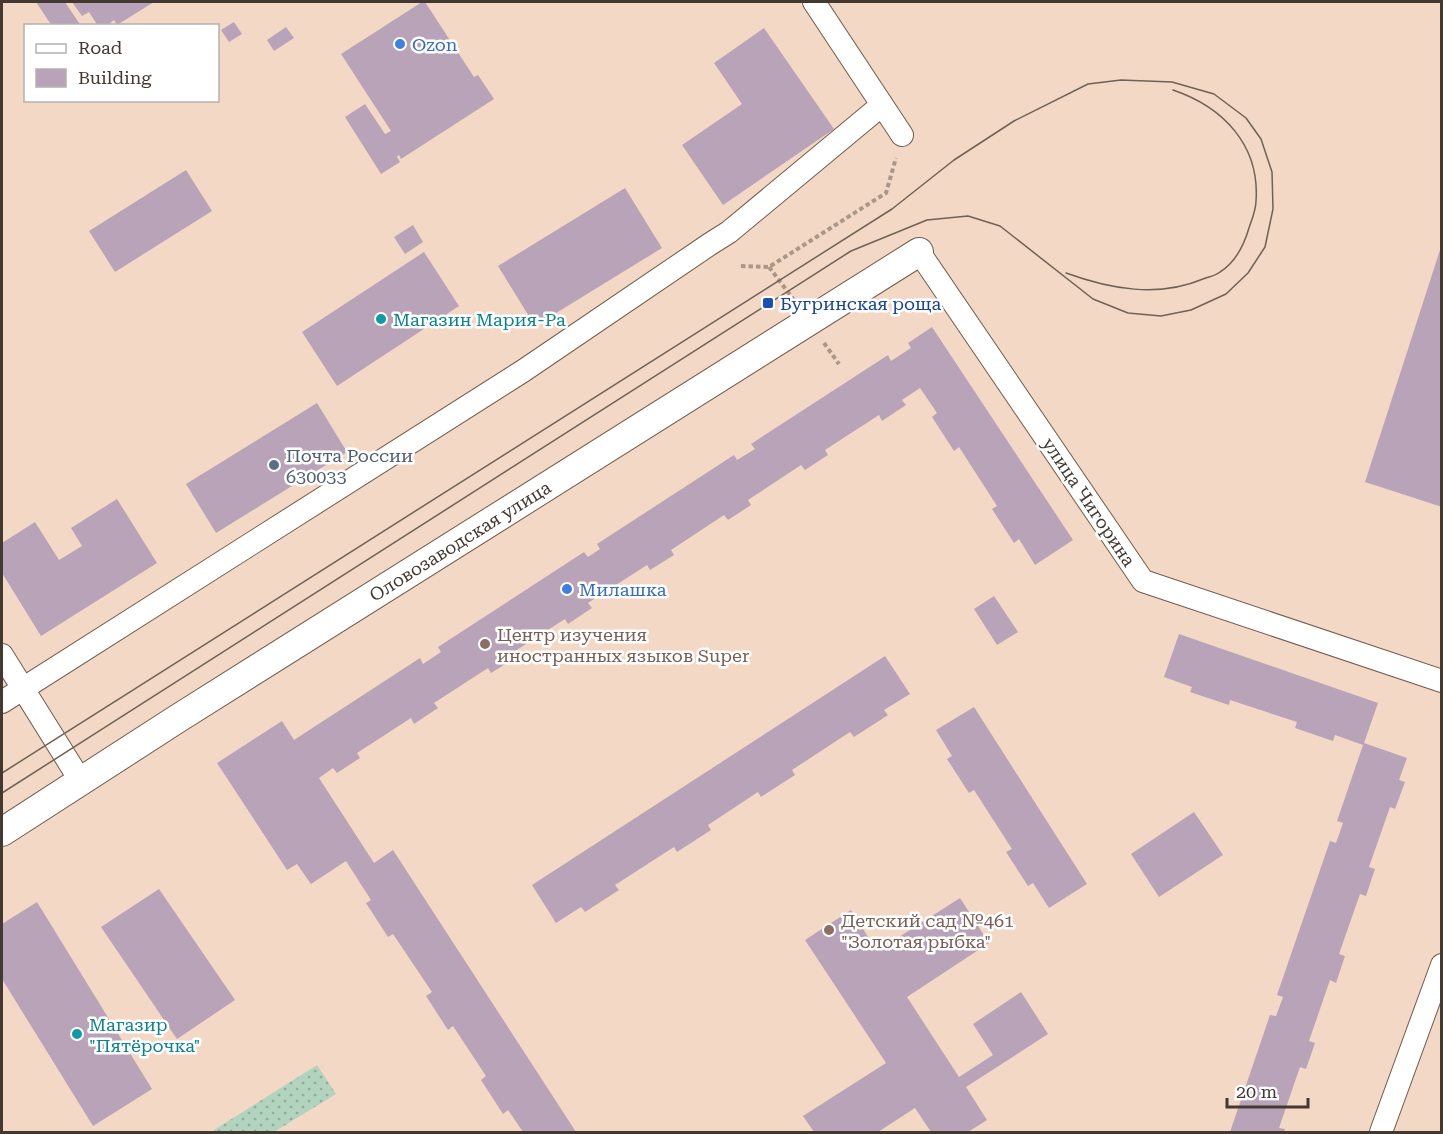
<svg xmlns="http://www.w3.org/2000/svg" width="1443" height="1134" viewBox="0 0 1443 1134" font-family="'Roboto Serif',serif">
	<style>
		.green { fill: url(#green-dots) }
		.building { fill: #b9a3b8 }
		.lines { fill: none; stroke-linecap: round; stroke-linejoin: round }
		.minor-casing { stroke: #725b4a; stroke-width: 24 }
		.tertiary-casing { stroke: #725b4a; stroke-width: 30 }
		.path { stroke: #ab9788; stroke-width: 4; stroke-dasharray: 4.5 3; stroke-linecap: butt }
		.minor { stroke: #fff; stroke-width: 22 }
		.tertiary { stroke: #fff; stroke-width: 28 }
		.tram { stroke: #706156; stroke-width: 1.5 }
		.shop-dot { fill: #3f7fe0; stroke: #fff; stroke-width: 2 }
		.transit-dot { fill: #1a4fb4; stroke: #fff; stroke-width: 2 }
		.culture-dot { fill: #0f9aa8; stroke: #fff; stroke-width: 2 }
		.service-dot { fill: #5c6f8a; stroke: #fff; stroke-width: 2 }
		.education-dot { fill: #8d6e63; stroke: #fff; stroke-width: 2 }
		.labels { text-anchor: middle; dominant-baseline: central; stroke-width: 5; stroke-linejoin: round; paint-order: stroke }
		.shop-label { font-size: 18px; fill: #366cbe; stroke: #fff; text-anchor: start }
		.transit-label { font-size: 18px; fill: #164399; stroke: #fff; text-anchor: start }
		.culture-label { font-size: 18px; fill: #0d838f; stroke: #fff; text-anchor: start }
		.service-label { font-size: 18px; fill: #4e5e75; stroke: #fff; text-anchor: start }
		.street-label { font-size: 18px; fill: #443931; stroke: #fff }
		.education-label { font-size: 18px; fill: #785e54; stroke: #fff; text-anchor: start }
	</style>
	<defs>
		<pattern id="green-dots" width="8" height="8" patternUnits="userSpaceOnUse" patternTransform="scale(1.5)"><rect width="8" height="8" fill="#b2d3bd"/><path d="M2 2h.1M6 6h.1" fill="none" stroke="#92ac9a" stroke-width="1.8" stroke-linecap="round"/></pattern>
	</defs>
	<rect width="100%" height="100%" fill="#f3d9c5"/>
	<polygon class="green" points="317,1065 336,1094 274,1132 211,1132"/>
	<g class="building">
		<polygon points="36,2 65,2 81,26 52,26"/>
		<polygon points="72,2 154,2 117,25 114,20 106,26 98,26 89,12 82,16"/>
		<polygon points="422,2 425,2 474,77 478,75 494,99 401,159 399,155 397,157 400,162 381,174 345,117 365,104 385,134 391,131 341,54"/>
		<polygon points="234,22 242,34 229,42 221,30"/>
		<polygon points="286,27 294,38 274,51 267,40"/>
		<polygon points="764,28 834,129 723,205 682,145 742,104 714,63"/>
		<polygon points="186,170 212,211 115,272 89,231"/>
		<polygon points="625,188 662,248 535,326 498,266"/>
		<polygon points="413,225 423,242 405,254 394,237"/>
		<polygon points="1441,247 1442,247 1442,507 1365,482"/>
		<polygon points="424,252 459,306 337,386 302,332"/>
		<polygon points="932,327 1073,540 1035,565 1019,539 1014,543 992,509 997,506 959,447 954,451 932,417 937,413 920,388 902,400 906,405 882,421 879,415 825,450 828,455 805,470 801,465 748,500 751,505 728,520 724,515 671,550 674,555 650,570 647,565 588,603 592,608 568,624 565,619 512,653 515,658 491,673 488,668 434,703 438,708 414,724 411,718 357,753 360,758 337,773 333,768 319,778 374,863 393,850 576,1132 523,1132 508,1110 503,1114 481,1080 486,1076 453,1026 448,1030 426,996 432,992 393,934 388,937 366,903 371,900 346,861 311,884 297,864 287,870 217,763 282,721 294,740 420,658 423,664 441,652 438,647 584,552 588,557 600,549 597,544 734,455 737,460 755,449 751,444 888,355 891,361 911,348 908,343"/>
		<polygon points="317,403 347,452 216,533 186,484"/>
		<polygon points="117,499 157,563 41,636 2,573 2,543 35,522 59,560 82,546 71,528"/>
		<polygon points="994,596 1018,632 997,645 974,609"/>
		<polygon points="1179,634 1378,703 1364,743 1407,758 1399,780 1405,782 1395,809 1390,807 1369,867 1375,869 1366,896 1360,894 1339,954 1345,956 1336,983 1330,980 1309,1041 1315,1043 1306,1069 1300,1067 1279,1128 1285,1129 1284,1132 1230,1132 1270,1015 1276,1016 1283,997 1277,995 1330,841 1336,843 1343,823 1337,821 1363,745 1335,735 1333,741 1295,728 1297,722 1230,700 1229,705 1190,692 1192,687 1164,677"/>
		<polygon points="885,656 910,694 884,710 888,715 854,737 850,732 792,770 795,775 761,797 758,792 708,825 711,830 677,852 674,847 615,885 619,890 585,912 581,907 556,923 532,885"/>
		<polygon points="974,707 1087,884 1049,908 1033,883 1028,886 1006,852 1012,849 974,790 969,793 947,759 952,756 936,730"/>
		<polygon points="1194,812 1223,855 1159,897 1131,854"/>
		<polygon points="159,889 235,1000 177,1039 101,927"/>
		<polygon points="960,898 989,943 907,997 959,1077 993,1055 973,1024 1021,992 1048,1034 966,1087 987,1120 968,1132 931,1132 915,1108 878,1132 814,1132 803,1116 886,1063 805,940 851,910 877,951"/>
		<polygon points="37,902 152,1089 93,1126 2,979 2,924"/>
	</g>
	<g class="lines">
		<defs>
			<g id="minor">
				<polyline points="814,2 902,135"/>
				<polyline points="919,252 1143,581 1442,681"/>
				<polyline points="2,655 80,780"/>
				<polyline points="2,702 523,371 710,244 729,232 882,105"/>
				<polyline points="1381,1132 1442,965"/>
			</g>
			<polyline id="tertiary" points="2,832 177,719 919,252"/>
		</defs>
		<use href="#minor" class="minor-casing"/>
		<use href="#tertiary" class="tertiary-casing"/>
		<g class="path">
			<polyline points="741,266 769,267 886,193 896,158"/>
			<polyline points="769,267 794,300"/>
			<polyline points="824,343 839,364"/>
		</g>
		<use href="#minor" class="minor"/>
		<use href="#tertiary" class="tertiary"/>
		<g class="tram">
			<path d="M1066,273C1110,289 1158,298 1203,279C1208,277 1215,276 1220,272C1236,262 1244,245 1249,228C1252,219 1256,210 1256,201C1260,145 1223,107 1173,90"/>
			<polyline points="2,773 892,209 954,160 1014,121 1088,84 1121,80 1172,82 1214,94 1246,118 1261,139 1272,172 1273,209 1265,247 1248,273 1226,294 1191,310 1161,316 1128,313 1093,299 1000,226 968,216 927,220 851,251 2,793"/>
		</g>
	</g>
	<g class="shop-dot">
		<circle cx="400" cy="44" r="6"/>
		<circle cx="567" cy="589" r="6"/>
	</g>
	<rect class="transit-dot" x="762" y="297" width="12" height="12" rx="3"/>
	<g class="culture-dot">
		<circle cx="381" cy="319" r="6"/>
		<circle cx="77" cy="1034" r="6"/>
	</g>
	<circle class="service-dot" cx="274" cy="465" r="6"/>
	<g class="education-dot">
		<circle cx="485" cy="644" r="6"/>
		<circle cx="829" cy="930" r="6"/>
	</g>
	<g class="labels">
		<g class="shop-label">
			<text x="412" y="44">Ozon</text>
			<text x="579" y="589">Милашка</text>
		</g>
		<g class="transit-label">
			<text x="780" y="303">Бугринская роща</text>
		</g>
		<g class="culture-label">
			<text x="393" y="319">Магазин Мария-Ра</text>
			<text x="89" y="1024">Магазир<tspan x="89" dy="21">"Пятёрочка"</tspan></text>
		</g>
		<g class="service-label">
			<text x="286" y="455">Почта России<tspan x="286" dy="21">630033</tspan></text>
		</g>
		<g class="street-label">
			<text transform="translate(1089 502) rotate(56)">улица Чигорина</text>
			<text transform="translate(460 541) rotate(-32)">Оловозаводская улица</text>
		</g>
		<g class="education-label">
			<text x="497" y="634">Центр изучения<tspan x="497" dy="21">иностранных языков Super</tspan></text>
			<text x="841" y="920">Детский сад №461<tspan x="841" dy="21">"Золотая рыбка"</tspan></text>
		</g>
	</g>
	<rect width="1443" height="1134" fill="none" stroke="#443931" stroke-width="6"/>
	<rect x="24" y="24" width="195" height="78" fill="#ffffff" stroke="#b4b0ad" stroke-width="1.5"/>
	<rect x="36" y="44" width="30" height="9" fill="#ffffff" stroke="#b4b0ad" stroke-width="1.5"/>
	<text x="78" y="54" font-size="18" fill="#443931">Road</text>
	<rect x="36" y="69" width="30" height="18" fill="#b9a3b8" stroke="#b4b0ad" stroke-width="1.5"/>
	<text x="78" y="84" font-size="18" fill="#443931">Building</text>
	<path d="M1227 1098v9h81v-9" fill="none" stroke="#443931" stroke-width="3"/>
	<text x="1236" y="1098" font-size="18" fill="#443931" stroke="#ffffff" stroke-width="4.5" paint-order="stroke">20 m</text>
</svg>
